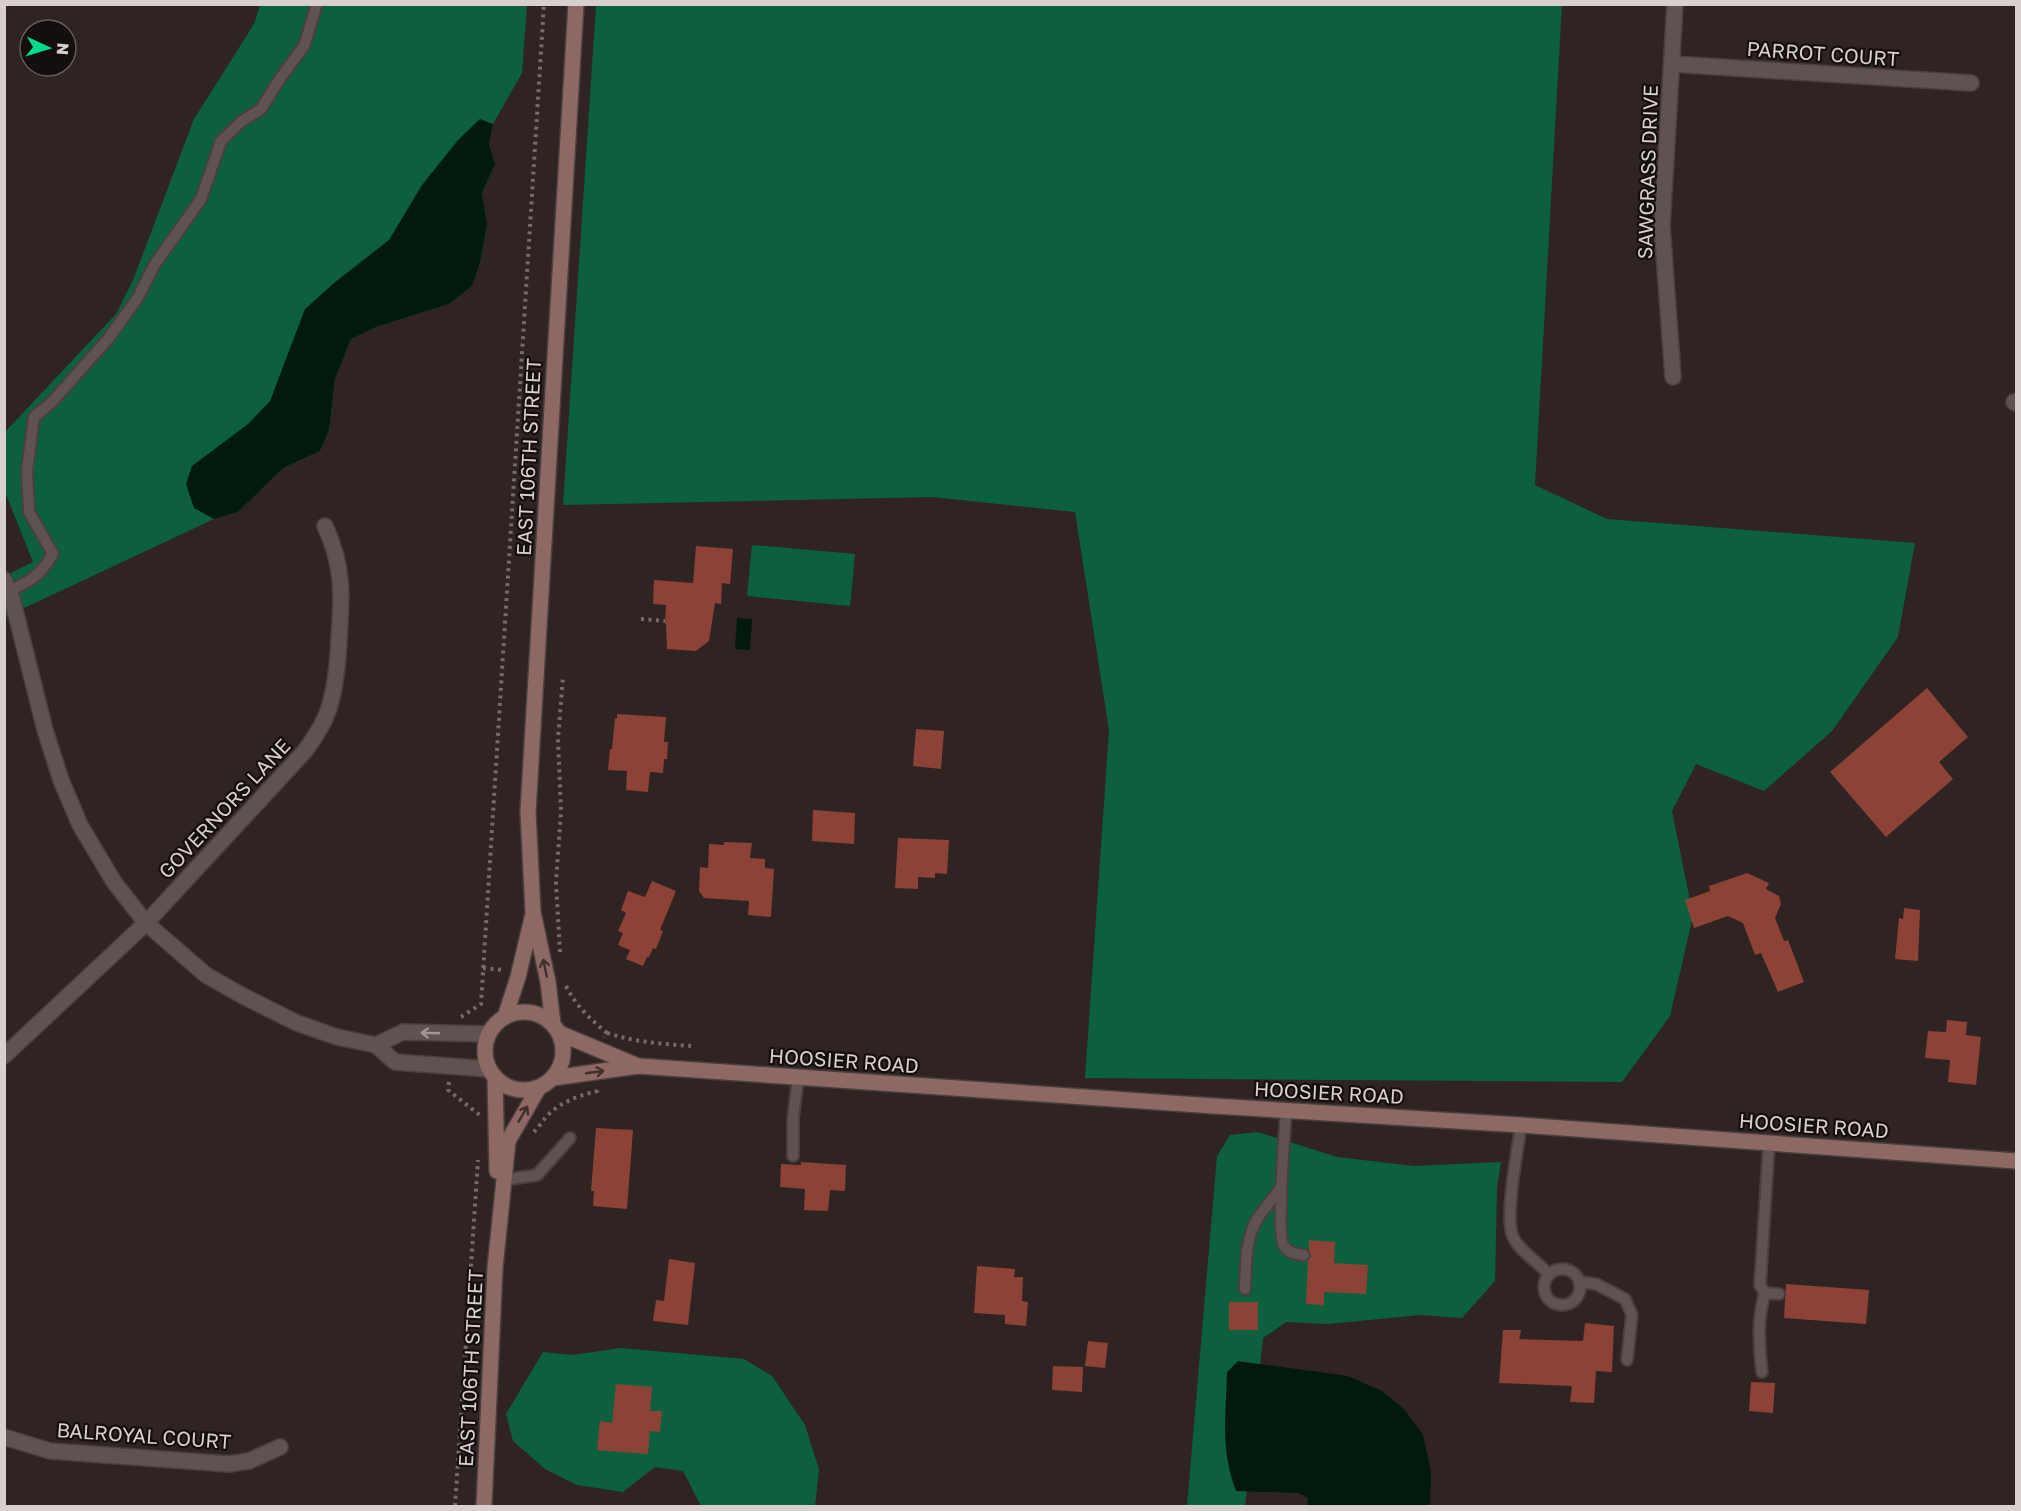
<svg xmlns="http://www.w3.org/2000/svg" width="2021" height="1511" viewBox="0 0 2021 1511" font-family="'Golos Text',sans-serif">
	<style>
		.green { fill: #0d603d }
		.water { fill: #021a0d }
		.building { fill: #8c4237 }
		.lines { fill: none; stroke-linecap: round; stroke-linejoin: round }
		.lane-casing { stroke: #49403e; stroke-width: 14 }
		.street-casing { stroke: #49403e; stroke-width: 18 }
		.secondary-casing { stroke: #49403e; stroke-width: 18 }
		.path { stroke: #756b69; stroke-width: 4; stroke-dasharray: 3 4.5; stroke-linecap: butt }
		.lane { stroke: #605250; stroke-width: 10 }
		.street { stroke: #605250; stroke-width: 15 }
		.secondary { stroke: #8e6963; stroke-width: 15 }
		.oneway { stroke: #3f2e2c }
		.oneway2 { stroke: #a29796 }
		.labels { text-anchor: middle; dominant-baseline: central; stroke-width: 4.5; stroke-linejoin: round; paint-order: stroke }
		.street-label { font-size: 20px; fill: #d8d0cf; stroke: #140f0e }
	</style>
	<rect width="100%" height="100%" fill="#2f2422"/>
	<g class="green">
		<polygon points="1562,4 1535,485 1607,519 1915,543 1898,637 1832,731 1764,791 1696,764 1672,811 1693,916 1670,1016 1622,1082 1085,1078 1109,730 1075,512 932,497 563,505 596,5"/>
		<polygon points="260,5 527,5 522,73 493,124 489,144 495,164 482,193 487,225 480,263 472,286 449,304 376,327 351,339 335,379 329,430 320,451 283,468 238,512 214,519 5,617 5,576 33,562 5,492 5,432 116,314 133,280 194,119 254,24"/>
		<polygon points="752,545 855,554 850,606 747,596"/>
		<polygon points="1258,1132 1337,1157 1414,1166 1501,1162 1497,1188 1495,1281 1462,1318 1420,1315 1328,1324 1286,1322 1263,1338 1245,1506 1187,1506 1217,1156 1230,1135"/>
		<polygon points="621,1348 744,1359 772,1376 805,1425 819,1469 815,1506 701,1506 683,1471 655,1467 623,1492 577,1485 545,1469 513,1441 506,1414 543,1352 572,1355"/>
	</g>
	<g class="water">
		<polygon points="480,119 493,124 489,144 495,164 482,193 487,225 480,263 472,286 449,304 376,327 351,339 335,379 329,430 320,451 283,468 238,512 214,519 194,508 186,484 192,466 248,424 270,401 305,309 334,283 389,240 422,185 458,140"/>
		<polygon points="737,618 752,619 750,650 735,649"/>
		<path d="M1238,1361L1348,1376L1382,1391L1404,1409L1423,1435L1431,1471L1430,1506H1307L1308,1498L1298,1493L1236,1491C1220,1450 1226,1414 1227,1372Z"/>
	</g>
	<g class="building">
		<polygon points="696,546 733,549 730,584 722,583 721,604 715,603 709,641 696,651 667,649 666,624 665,624 666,605 653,604 654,580 693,583"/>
		<polygon points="1927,688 1968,737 1939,762 1953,779 1886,837 1830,772"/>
		<polygon points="617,714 666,717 664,742 668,742 667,759 664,759 663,773 650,772 648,792 626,790 627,771 608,770 610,749 612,749 615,718 617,719"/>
		<polygon points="916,729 944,731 941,769 913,766"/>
		<polygon points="813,810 855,813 854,844 812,841"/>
		<polygon points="898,838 949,840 947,874 935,873 935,878 918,877 918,889 895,888"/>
		<polygon points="724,842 752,843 750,858 765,859 765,868 774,869 771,917 748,915 749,901 704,898 699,891 700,867 708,868 709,844 724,845"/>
		<polygon points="1747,873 1769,883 1766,889 1779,896 1781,904 1775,918 1784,941 1788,940 1804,982 1778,992 1761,953 1755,955 1743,923 1728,916 1694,928 1685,900 1710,891 1709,886"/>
		<polygon points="652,881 676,891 660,930 663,931 656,949 653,948 649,957 647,957 643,966 626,959 630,950 618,945 623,933 618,931 626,913 621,910 628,891 645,897"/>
		<polygon points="1904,908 1920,910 1918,961 1895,959 1899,918 1903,919"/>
		<polygon points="1947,1020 1967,1022 1966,1035 1981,1037 1976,1085 1948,1082 1950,1060 1925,1058 1928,1031 1946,1032"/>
		<polygon points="596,1128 633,1130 627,1209 593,1206 594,1191 591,1191"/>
		<polygon points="801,1162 846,1165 845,1191 830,1190 828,1211 804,1210 805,1189 780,1187 781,1164 801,1165"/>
		<polygon points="1309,1240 1335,1242 1334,1263 1368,1265 1366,1294 1324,1292 1324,1305 1306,1304 1308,1261 1311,1255 1309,1249"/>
		<polygon points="669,1259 695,1263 688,1325 653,1321 656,1300 664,1301"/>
		<polygon points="977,1266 1015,1269 1014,1277 1023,1277 1022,1301 1028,1302 1026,1326 1005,1324 1005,1315 974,1313"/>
		<polygon points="1786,1284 1869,1290 1866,1324 1784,1318"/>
		<rect x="1229" y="1302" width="29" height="28"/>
		<polygon points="1585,1323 1614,1326 1612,1372 1596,1371 1594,1403 1570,1402 1572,1386 1499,1383 1503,1330 1521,1330 1519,1339 1583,1341"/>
		<polygon points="1088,1341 1108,1343 1105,1368 1085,1366"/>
		<polygon points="1053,1366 1083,1367 1082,1392 1052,1390"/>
		<polygon points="1751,1382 1775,1383 1773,1413 1749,1411"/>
		<polygon points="616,1384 652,1387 650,1411 662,1411 660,1432 650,1431 648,1454 597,1450 600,1421 612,1423"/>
	</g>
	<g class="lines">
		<defs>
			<g id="lane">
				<path d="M4,593C29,582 40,577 53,554L29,512L27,470L34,417L52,402L108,339L137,299L155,264L201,199L221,141L242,121L261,109L281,77L304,46L317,4"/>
				<path d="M1286,1111C1285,1132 1276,1235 1284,1246C1290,1254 1296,1254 1304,1255"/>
				<path d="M1521,1125C1518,1149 1504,1217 1513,1237C1520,1252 1539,1262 1549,1275"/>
				<polyline points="1769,1143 1760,1285 1765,1293 1779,1294"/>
				<polyline points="793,1156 793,1119 798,1078"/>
				<polyline points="504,1180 537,1175 570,1138"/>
				<circle cx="1562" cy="1287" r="18"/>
				<polyline points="1579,1282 1596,1284 1625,1299 1632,1315 1627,1360"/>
				<path d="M1245,1289C1246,1267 1245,1237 1258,1218C1265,1207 1274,1198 1281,1187"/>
				<path d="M1762,1372C1759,1345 1757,1319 1765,1293"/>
			</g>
			<g id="street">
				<polyline points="1672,64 1971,83"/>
				<polyline points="1673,377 1662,226 1675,4"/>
				<polyline points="2014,402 2016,403"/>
				<polyline points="4,580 12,598 45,730 61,780 80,825 114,882 146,923 206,975 243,996 297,1023 337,1037 376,1045"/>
				<polyline points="488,1034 403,1032 376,1045 395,1062 489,1069"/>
				<path d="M4,1056L146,923L304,752C314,739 324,724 329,708C336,686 338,662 339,639C342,596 344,567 325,526"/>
				<polyline points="4,1437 50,1451 229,1464 249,1461 280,1447"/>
			</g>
			<g id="secondary">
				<circle cx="524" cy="1051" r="39"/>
				<polyline points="505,1017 518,977 532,918"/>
				<polyline points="553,1024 548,982 533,912 528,812 576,4"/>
				<polyline points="559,1033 638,1066"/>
				<polyline points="495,1077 497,1171"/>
				<polyline points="553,1078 638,1066 1214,1106 1521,1125 2016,1161"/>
				<polyline points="484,1506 495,1268 508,1141 538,1089"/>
			</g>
		</defs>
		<use href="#lane" class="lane-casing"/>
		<use href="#street" class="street-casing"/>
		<use href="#secondary" class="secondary-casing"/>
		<g class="path">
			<polyline points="641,619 665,621"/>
			<polyline points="560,952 556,883 561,811 558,739 563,677"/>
			<polyline points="483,968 504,970"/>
			<path d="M566,986C576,1006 590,1019 607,1033L604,1037"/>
			<polyline points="461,1017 481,1004 544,4"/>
			<path d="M607,1033C635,1042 662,1044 691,1046"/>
			<polyline points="449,1082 448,1090 481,1116"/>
			<path d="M534,1132C538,1128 542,1122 546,1117C560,1102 578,1096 597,1091V1087"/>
			<polyline points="455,1506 478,1160"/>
		</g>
		<use href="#lane" class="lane"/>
		<use href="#street" class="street"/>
		<use href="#secondary" class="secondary"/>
	</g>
	<defs><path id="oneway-shaft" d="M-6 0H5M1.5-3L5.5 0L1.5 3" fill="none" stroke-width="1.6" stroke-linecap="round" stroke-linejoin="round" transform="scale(1.5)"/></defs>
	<g class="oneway">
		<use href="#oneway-shaft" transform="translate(545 968) rotate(-102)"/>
		<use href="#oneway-shaft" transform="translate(595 1072) rotate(-8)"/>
		<use href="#oneway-shaft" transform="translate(523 1114) rotate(-60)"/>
	</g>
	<use class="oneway2" href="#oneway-shaft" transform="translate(430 1033) rotate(-178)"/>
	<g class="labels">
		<g class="street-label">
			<text transform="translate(1823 53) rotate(4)">PARROT COURT</text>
			<text transform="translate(1647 172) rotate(-88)">SAWGRASS DRIVE</text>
			<text transform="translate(528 457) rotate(-87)">EAST 106TH STREET</text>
			<text transform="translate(224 808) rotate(-47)">GOVERNORS LANE</text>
			<text transform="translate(844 1060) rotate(4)">HOOSIER ROAD</text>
			<text transform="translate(1329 1092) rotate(3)">HOOSIER ROAD</text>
			<text transform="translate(1814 1125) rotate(4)">HOOSIER ROAD</text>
			<text transform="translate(470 1368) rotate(-87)">EAST 106TH STREET</text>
			<text transform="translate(144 1435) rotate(4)">BALROYAL COURT</text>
		</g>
	</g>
	<rect width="2021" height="1511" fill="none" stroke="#d8d0cf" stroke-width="12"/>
	<g transform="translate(48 48) rotate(94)"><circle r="28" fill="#140f0e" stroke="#625c5b" stroke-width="1.5"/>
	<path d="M0-4.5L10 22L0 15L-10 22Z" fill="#00d98c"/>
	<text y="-9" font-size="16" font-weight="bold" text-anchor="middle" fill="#d8d0cf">N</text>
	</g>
</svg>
